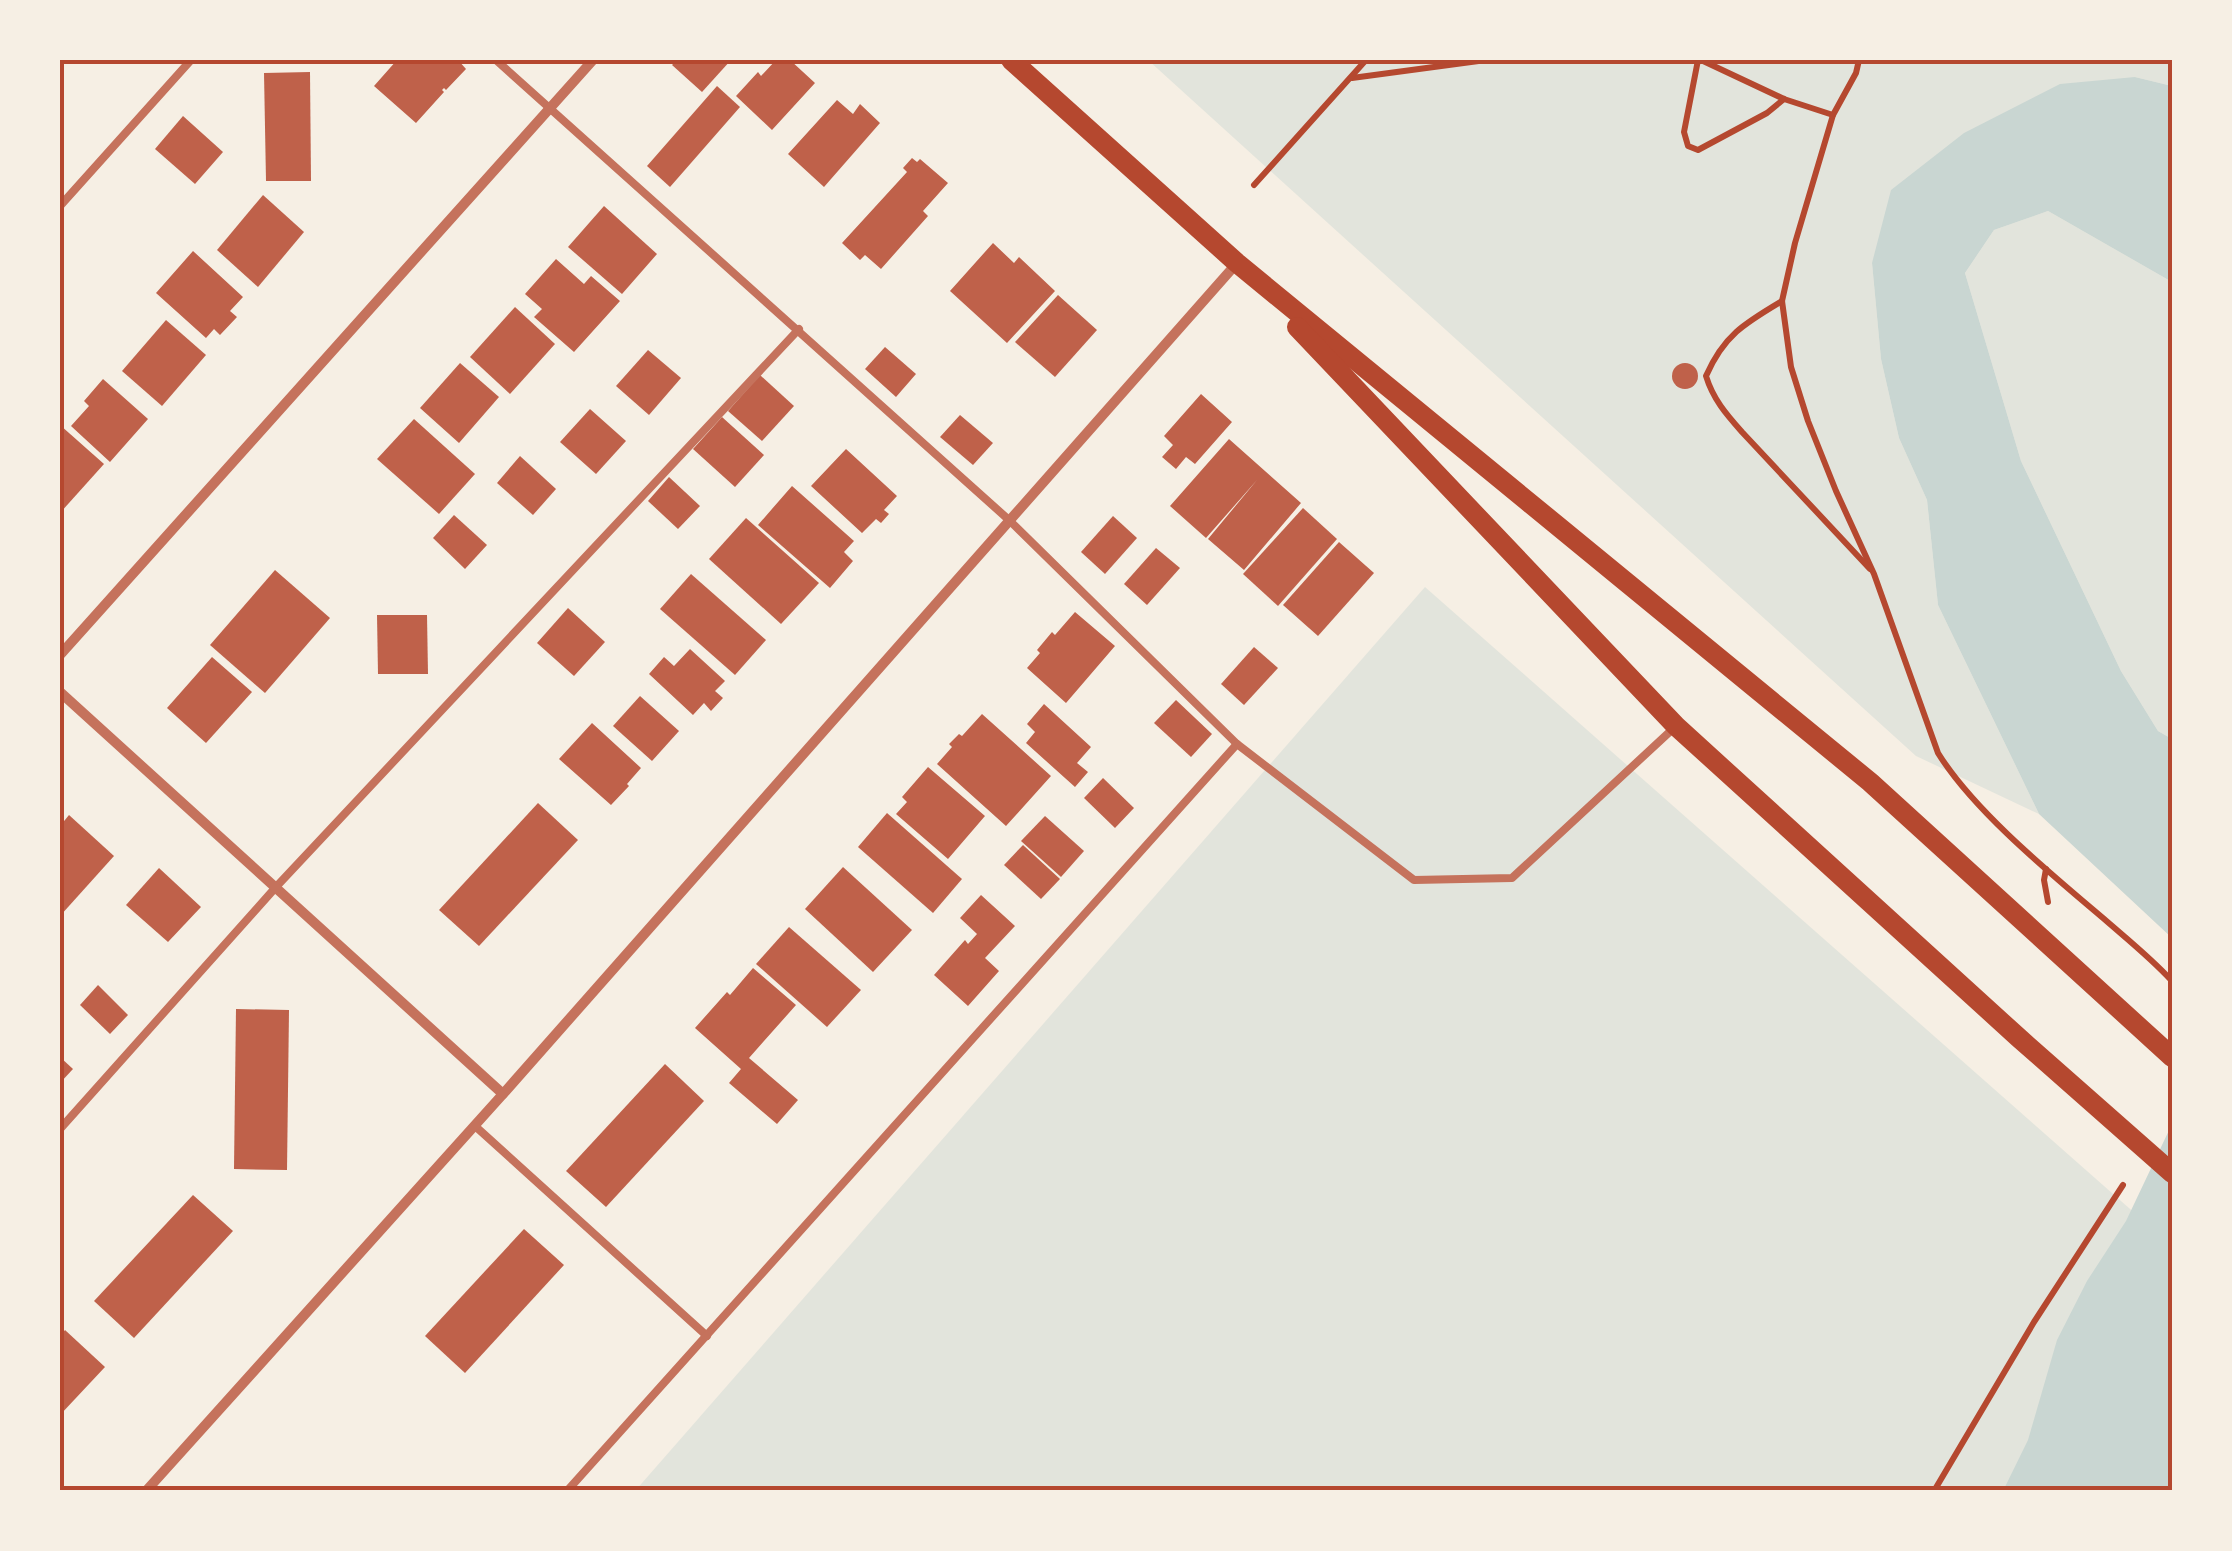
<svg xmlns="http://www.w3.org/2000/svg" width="2232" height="1551" viewBox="0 0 2232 1551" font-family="Lato,sans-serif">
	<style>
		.green { fill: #e2e4dc }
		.water { fill: #c9d6d2 }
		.building { fill: #bf614a }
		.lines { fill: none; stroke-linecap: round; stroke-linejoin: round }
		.path { stroke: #b5482f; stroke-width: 6 }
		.service { stroke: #c5725c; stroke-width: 8 }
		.minor { stroke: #c5725c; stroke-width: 10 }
		.secondary { stroke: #b5482f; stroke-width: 20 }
		.neatline { fill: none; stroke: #b5482f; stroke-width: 4 }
	</style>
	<rect width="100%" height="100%" fill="#f6efe4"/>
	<g class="green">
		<polygon points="1148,60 2172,60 2172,86 2135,77 1872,263 1881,359 1899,438 1927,500 1938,605 2039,814 1916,756"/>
		<polygon points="2048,211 2172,282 2172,739 2158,731 2121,671 2021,461 1965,273 1994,230"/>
		<polygon points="1425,587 2172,1246 2172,1491 635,1491"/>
	</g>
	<g class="water">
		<polygon points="2135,77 2172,86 2172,282 2048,211 1994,230 1965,273 2021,461 2121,671 2158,731 2172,739 2172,938 2039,814 1938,605 1927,500 1899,438 1881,359 1872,263 1891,190 1964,133 2060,84"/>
		<polygon points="2172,1124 2172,1491 2003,1491 2028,1440 2057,1340 2087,1281 2126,1221"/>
	</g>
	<g class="building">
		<polygon points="397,60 458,60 466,69 446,90 444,88 442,90 444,92 416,123 374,86"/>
		<polygon points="677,60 731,60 702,92 672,65"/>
		<polygon points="776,60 790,60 815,83 772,130 736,96 758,72 761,76"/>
		<polygon points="310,72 311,181 266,181 264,73"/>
		<polygon points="717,86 740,107 670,187 647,166"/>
		<polygon points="837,100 853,114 860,104 880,123 824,187 788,154"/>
		<polygon points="183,116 223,152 195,184 155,149"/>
		<polygon points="912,158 917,162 920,159 948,183 923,211 928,216 881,269 865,255 860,260 842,243 907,172 903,168"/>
		<polygon points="263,195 304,232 258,287 217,250"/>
		<polygon points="604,206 657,254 622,294 568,247"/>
		<polygon points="993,243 1014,263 1019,257 1055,291 1007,343 950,291"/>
		<polygon points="193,251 243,297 230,311 237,317 220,335 214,329 206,338 156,293"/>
		<polygon points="556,259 584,284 591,276 620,301 574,352 534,317 542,309 525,294"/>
		<polygon points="1058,295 1097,330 1055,377 1015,342"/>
		<polygon points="515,307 555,344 510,394 470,357"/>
		<polygon points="166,320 206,355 162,406 122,371"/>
		<polygon points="885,347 916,374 896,397 865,369"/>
		<polygon points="648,350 681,378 649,415 616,386"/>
		<circle cx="1685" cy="376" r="13"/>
		<polygon points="460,363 499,397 459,443 420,408"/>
		<polygon points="760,375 794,406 762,441 728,411"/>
		<polygon points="103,379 148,419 110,462 71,426 89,406 84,401"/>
		<polygon points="1201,394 1232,422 1195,464 1186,457 1176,469 1162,457 1173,445 1164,436"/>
		<polygon points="590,409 626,441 596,474 560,442"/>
		<polygon points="960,415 993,443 973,465 940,437"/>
		<polygon points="722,417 764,455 735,487 693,449"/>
		<polygon points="414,419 475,474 439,514 377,459"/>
		<polygon points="60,425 104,464 60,513"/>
		<polygon points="1229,439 1301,503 1244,570 1208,539 1257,480 1206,538 1170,506"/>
		<polygon points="846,449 897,496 884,510 889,514 881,523 876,519 862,533 811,486"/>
		<polygon points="520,456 556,489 533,515 497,483"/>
		<polygon points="669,477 700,506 678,529 648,501"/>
		<polygon points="792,486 854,541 844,552 853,561 830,588 758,525"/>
		<polygon points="1303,508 1337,539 1278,606 1243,574"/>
		<polygon points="454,515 487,545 465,569 433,538"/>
		<polygon points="1113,516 1137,538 1105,574 1081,552"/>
		<polygon points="746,518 819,583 781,624 709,559"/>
		<polygon points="1339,542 1374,573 1318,636 1283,605"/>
		<polygon points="1156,548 1180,568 1147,605 1124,584"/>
		<polygon points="275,570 330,618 265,693 210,645"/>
		<polygon points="691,574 766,640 735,675 660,609"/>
		<polygon points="568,608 605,642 574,676 537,643"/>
		<polygon points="1075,612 1115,646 1066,703 1027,668 1040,653 1037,650 1052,632 1055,635"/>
		<polygon points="377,615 427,615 428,674 378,674"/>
		<polygon points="1254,647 1278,668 1244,705 1221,684"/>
		<polygon points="690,649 725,681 715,691 723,698 711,711 704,703 693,715 649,674 664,657 674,666"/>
		<polygon points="212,657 252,692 206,743 167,708"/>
		<polygon points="640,696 679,731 652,761 613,726"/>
		<polygon points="1176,700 1212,734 1191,757 1154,723"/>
		<polygon points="1044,704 1091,747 1077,763 1088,772 1075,787 1026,743 1035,732 1027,724"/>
		<polygon points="982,714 1051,776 1006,826 937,764 952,747 949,744 959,734 962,736"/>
		<polygon points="592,723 641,768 627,784 629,786 611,805 559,759"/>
		<polygon points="928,767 985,816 948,859 896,814 907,802 902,797"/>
		<polygon points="1103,778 1134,808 1115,828 1084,798"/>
		<polygon points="538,803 578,840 479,946 439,910"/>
		<polygon points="887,813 962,879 933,913 858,847"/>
		<polygon points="69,815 114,856 60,916 60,826"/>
		<polygon points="1045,816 1084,851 1061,877 1021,841"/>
		<polygon points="1023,845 1060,879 1041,899 1004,865"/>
		<polygon points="843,867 912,930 873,972 805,909"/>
		<polygon points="159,868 201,907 168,942 126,905"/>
		<polygon points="981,895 1015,926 985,958 999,971 968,1006 934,975 965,940 968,944 977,934 960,918"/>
		<polygon points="789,927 861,990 827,1027 756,964"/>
		<polygon points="753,968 796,1005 749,1058 798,1100 777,1124 729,1083 741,1069 695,1028 727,992 730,995"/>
		<polygon points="98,985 128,1015 110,1034 80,1005"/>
		<polygon points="236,1009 289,1010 287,1170 234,1169"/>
		<polygon points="60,1057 73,1069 60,1083"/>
		<polygon points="665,1064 704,1101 606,1207 566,1171"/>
		<polygon points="193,1195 233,1231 134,1338 94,1301"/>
		<polygon points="524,1229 564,1265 465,1373 425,1336"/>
		<polygon points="65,1330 105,1367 60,1415 60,1336"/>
	</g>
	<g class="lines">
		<g class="path">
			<polyline points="1698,60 1684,132 1688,146 1698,150 1767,113 1784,99"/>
			<polyline points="1701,60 1784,99 1833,115"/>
			<path d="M1859,60L1856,73L1833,115L1795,243L1782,301L1791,367L1808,421L1836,491L1874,574L1938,753C1974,811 2050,873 2103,918C2127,939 2151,958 2172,981"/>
			<polyline points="1352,78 1486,60"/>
			<polyline points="1254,185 1366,60"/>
			<path d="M1782,301C1745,323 1724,335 1706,376C1713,399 1726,414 1742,432L1870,569"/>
			<polyline points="2046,869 2044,880 2048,902"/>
			<polyline points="1934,1491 2034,1322 2123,1185"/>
		</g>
		<g class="service">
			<polyline points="496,60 1009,520 1237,744 1414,880 1512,878 1676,726"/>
			<polyline points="60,206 191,60"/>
			<polyline points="475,1126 707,1336"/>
			<polyline points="60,1129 276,887 799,329"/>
			<polyline points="567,1491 1237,744"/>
		</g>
		<g class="minor">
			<polyline points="60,655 593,60"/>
			<polyline points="60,692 503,1094"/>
			<polyline points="146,1491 503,1094 1237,263"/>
		</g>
		<g class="secondary">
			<polyline points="1011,60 1237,263 1870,782 2172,1057"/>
			<polyline points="1297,327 1676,726 2019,1038 2172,1173"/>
		</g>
	</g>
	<rect width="2232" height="1551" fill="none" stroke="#f6efe4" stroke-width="125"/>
	<rect x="62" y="62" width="2108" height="1426" class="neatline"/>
</svg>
